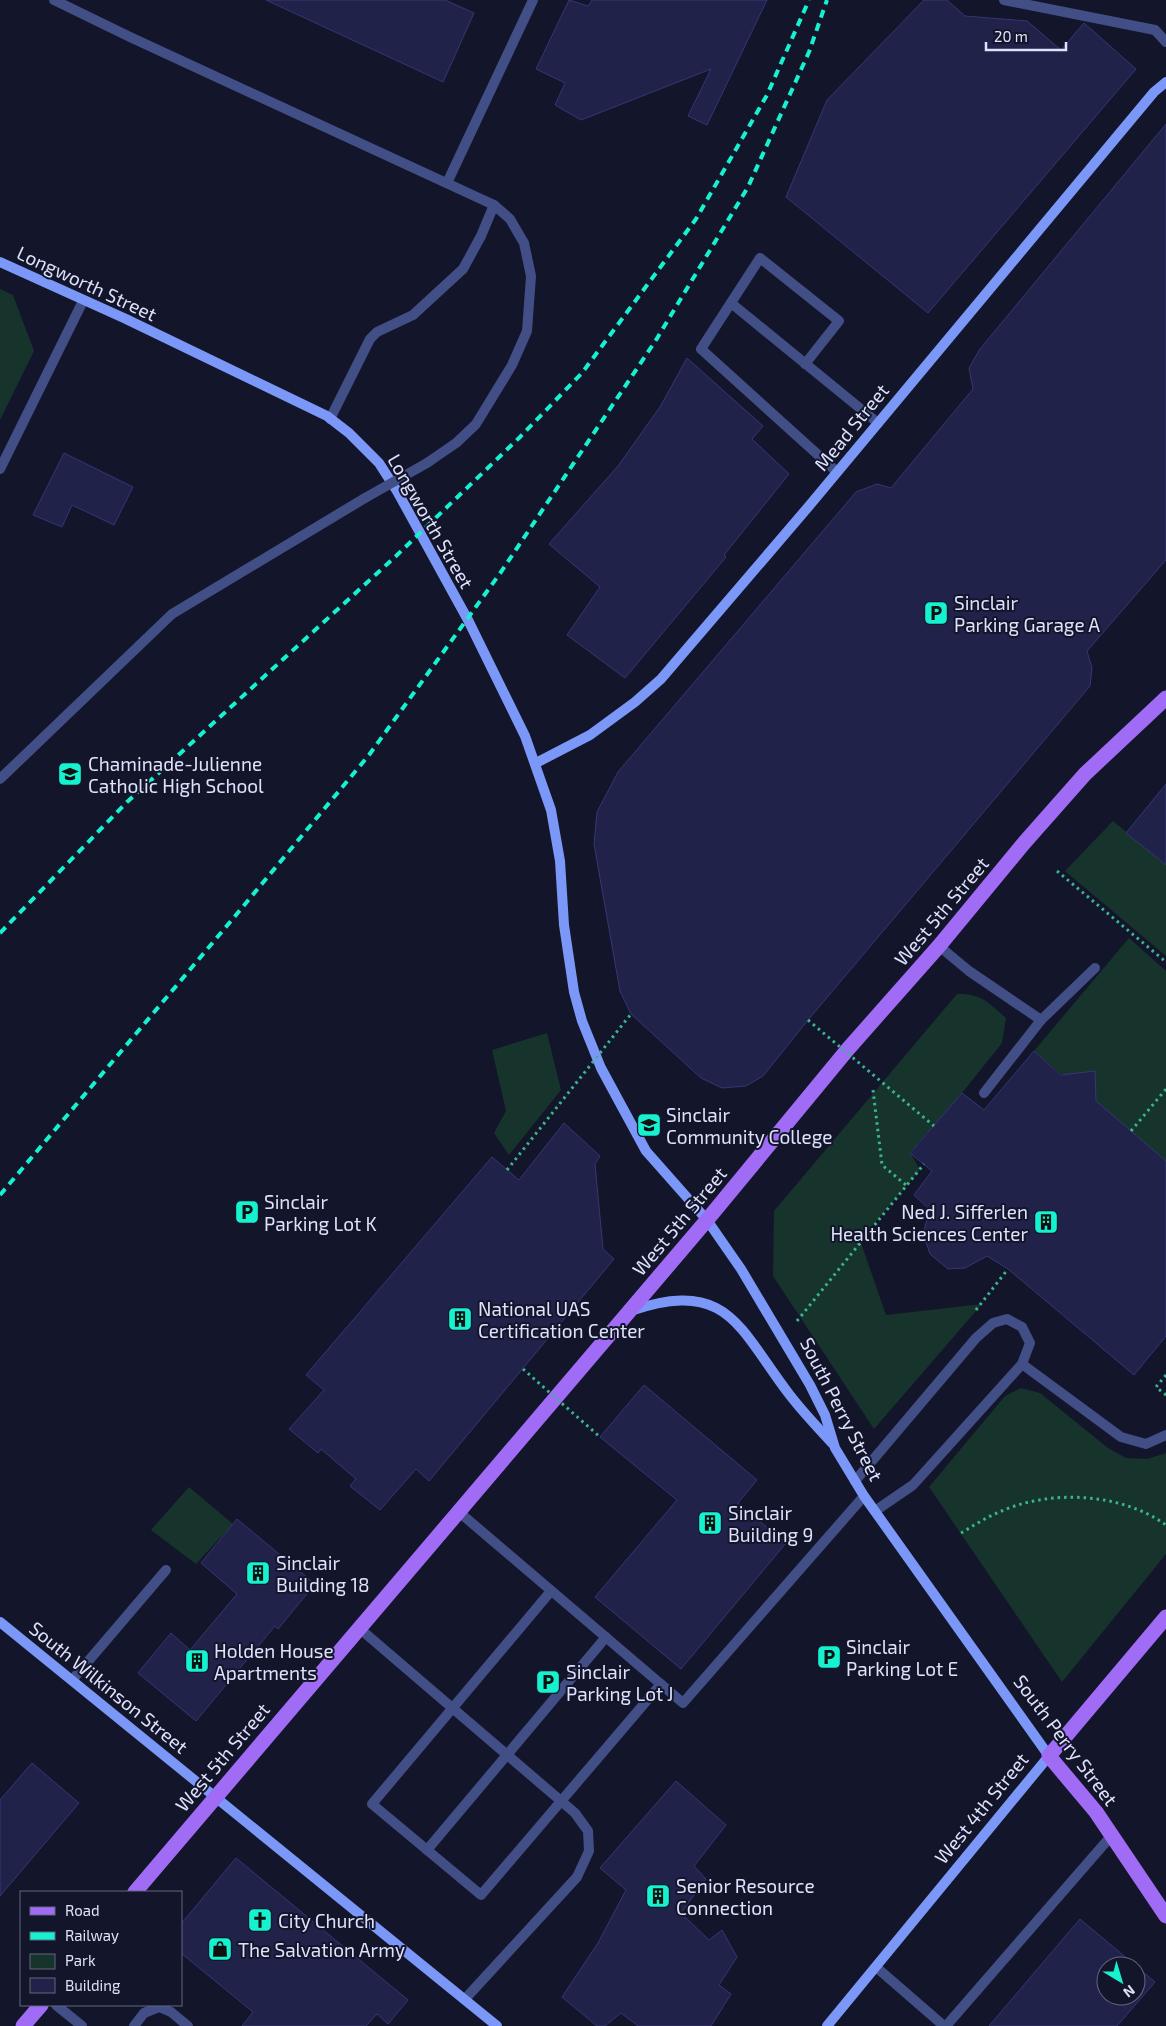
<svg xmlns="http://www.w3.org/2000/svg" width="1166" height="2026" viewBox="0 0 1166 2026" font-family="'Exo 2',sans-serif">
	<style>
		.green { fill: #16342b }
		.building { fill: #20224a; stroke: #343774 }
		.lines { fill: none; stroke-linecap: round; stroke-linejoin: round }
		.path { stroke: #39b690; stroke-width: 3; stroke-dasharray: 2.5 4; stroke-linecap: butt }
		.lane { stroke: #414f86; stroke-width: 10 }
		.street { stroke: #414f86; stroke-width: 10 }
		.secondary { stroke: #7b97f7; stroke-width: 10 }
		.primary { stroke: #a06cf6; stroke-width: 15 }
		.rail { stroke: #16f1d0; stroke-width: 4; stroke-dasharray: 8 6; stroke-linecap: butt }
		.path-bridge { stroke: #39b690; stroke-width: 3; stroke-dasharray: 2.5 4; stroke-linecap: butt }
		.lane-bridge { stroke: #414f86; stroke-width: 10 }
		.labels { text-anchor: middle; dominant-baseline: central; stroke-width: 4; stroke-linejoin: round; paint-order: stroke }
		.street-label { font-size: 19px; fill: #dee2fd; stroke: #13152a }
		.poi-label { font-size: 19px; fill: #dee2fd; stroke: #13152a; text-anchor: start }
	</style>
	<rect width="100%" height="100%" fill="#13152a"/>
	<g class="green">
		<polygon points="0,289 13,295 34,351 0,420"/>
		<polygon points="1113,821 1166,865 1166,956 1065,871"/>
		<polygon points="1129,938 1166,971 1166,1161 1034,1051"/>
		<path d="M957,994C981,993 989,1003 1006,1018L1002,1043L962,1093L910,1152L920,1170L860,1240L886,1315L982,1304L874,1429L773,1276L774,1211Z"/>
		<polygon points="547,1033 561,1090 509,1155 494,1133 506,1111 492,1050"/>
		<polygon points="1021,1388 1040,1393 1108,1448 1126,1458 1147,1459 1166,1453 1166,1554 1062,1682 929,1487 1005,1396"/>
		<polygon points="189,1487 233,1524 196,1564 151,1530"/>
	</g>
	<g class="building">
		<polygon points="266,0 445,0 474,13 443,82"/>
		<polygon points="569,0 588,6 592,0 767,0 707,125 688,116 711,69 581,120 555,105 565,83 536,69"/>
		<polygon points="924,0 947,0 965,16 1027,21 1061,50 1084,23 1136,69 928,313 786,197 827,100"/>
		<polygon points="1166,124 1166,560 1087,651 1092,668 1090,686 808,1020 763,1076 746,1086 722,1088 701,1078 631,1014 620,991 594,844 597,812 618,772 856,492 877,484 891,488 973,389 969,368 980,349"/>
		<polygon points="687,358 763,426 752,439 789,474 724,555 726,557 625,678 567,635 600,587 549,544 618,466 660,407"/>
		<polygon points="64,453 133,487 114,525 72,505 62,527 33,515"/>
		<polygon points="1166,784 1166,865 1126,833"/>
		<polygon points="1034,1051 1061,1075 1095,1071 1096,1101 1166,1161 1166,1336 1134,1375 1008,1269 987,1256 965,1268 948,1269 930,1254 923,1233 930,1210 914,1195 932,1171 910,1153 962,1093 984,1110"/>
		<polygon points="564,1123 600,1156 595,1164 603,1249 614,1259 429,1481 416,1469 380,1510 350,1486 356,1479 321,1449 318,1453 289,1429 324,1390 306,1375 492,1157 519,1180"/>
		<polygon points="644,1385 757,1480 738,1503 786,1543 681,1669 595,1597 677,1500 600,1437"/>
		<polygon points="237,1519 315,1584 278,1629 275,1626 196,1721 138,1673 171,1633 190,1650 237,1594 201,1563"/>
		<polygon points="32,1763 79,1803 0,1896 0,1800"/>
		<polygon points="676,1781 726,1825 694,1866 706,1879 681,1913 709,1940 722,1930 737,1957 719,1985 731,1994 711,2026 638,2026 621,2013 605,2026 597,2026 562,1997 598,1943 626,1890 600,1868"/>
		<polygon points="236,1858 408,2000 388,2024 377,2014 366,2026 242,2026 253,2012 181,1953 181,1924"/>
		<polygon points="1080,1919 1136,1966 1106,1966 1106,1996 1136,1996 1136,1966 1155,1982 1117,2026 989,2026"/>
	</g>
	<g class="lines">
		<g class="path">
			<polyline points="1057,871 1166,962"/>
			<polyline points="873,1090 882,1165 906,1185"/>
			<polyline points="1131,1131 1166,1089"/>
			<polyline points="976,1310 1008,1269"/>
			<polyline points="797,1321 924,1164"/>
			<polyline points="1166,1375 1156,1387 1166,1395"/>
			<path d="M961,1533C973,1526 985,1518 997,1513C1048,1489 1120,1492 1166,1525"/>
		</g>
		<g class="lane">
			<polyline points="54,0 130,37 494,205 510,219 524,243 531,276 527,331 512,365 476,424 456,443 427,463"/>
			<polyline points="1004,0 1155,30 1166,42"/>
			<polyline points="447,183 533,0"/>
			<polyline points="731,303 878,423"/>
			<polyline points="805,364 839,321 760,258 701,349 837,472"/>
			<polyline points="330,419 370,339 377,332 413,315 463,269 481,236 494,205"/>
			<polyline points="0,779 172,614 365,498"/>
			<polyline points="939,946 969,971 1041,1020 1095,968"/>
			<polyline points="984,1093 1041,1020"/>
			<polyline points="855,1481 976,1338 993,1323 1007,1319 1022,1327 1030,1343 1022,1364"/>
			<polyline points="875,1511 913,1485 1022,1364 1121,1437 1146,1444 1166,1435"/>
			<polyline points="459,1512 683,1703 864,1496"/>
			<polyline points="551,1591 372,1804 481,1895 661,1684"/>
			<polyline points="359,1628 575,1813 588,1831 589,1851 577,1877 465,1999"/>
			<polyline points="73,1679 166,1570"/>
			<polyline points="427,1850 606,1637"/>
			<polyline points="876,1967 944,2026"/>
			<polyline points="56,2005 82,2026"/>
			<polyline points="134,2026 144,2013 159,2007 171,2012 188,2026"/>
			<polyline points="946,2026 1112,1835"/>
		</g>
		<polyline class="street" points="0,469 83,301"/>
		<g class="secondary">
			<polyline points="0,262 126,319 327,416 349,433 379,463 397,491 468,620 525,736 551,810 560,861 564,925 574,992 582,1021 601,1068 621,1105 646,1151 707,1220 741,1269 810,1385 825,1415 835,1448 864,1496 1049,1756 827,2026"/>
			<polyline points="536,763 590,735 635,702 661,679 809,506 1154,92 1166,82"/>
			<path d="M630,1311C728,1278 738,1327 789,1394C802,1411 817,1427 832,1443"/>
			<polyline points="0,1622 497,2026"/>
		</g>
		<g class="primary">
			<polyline points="1166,1617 1049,1756 1096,1812 1166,1916"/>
			<polyline points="135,1892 707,1220 848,1049 939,946 1024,843 1085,774 1166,698"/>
			<polyline points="23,2026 41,2005"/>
		</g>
		<g class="rail">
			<polyline points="0,933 127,802 396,556 520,437 582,373 696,219 767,95 809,0"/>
			<polyline points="0,1195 236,915 369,755 501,572 656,340 748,187 809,52 827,0"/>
		</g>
		<g class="path-bridge">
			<polyline points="808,1020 934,1126"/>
			<polyline points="507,1170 631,1014"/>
			<polyline points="523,1369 600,1437"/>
		</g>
		<polyline class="lane-bridge" points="365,498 427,463"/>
	</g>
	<defs>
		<symbol id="parking-square" viewBox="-11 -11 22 22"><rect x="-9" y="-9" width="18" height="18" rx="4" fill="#16f1d0" stroke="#13152a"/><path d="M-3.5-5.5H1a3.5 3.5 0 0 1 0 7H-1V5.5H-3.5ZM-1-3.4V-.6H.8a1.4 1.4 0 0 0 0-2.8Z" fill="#111"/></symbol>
		<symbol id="school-square" viewBox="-11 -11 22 22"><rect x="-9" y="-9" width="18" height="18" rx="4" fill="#16f1d0" stroke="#13152a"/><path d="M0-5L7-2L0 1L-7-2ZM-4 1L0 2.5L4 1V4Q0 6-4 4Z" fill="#111"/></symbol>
		<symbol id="university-square" viewBox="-11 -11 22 22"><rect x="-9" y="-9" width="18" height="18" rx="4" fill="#16f1d0" stroke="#13152a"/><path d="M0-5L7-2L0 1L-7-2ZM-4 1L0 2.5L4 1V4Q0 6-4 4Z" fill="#111"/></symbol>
		<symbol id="building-square" viewBox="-11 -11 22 22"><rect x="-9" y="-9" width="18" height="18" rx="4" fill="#16f1d0" stroke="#13152a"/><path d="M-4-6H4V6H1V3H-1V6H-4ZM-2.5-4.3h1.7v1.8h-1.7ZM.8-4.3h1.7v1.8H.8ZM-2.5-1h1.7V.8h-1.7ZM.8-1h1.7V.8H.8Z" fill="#111"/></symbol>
		<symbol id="church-square" viewBox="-11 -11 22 22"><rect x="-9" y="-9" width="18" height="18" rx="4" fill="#16f1d0" stroke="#13152a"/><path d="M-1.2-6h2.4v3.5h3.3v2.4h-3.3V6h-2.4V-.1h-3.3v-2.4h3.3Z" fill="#111"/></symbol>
		<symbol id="shop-square" viewBox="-11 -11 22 22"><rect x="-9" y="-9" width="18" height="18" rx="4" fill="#16f1d0" stroke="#13152a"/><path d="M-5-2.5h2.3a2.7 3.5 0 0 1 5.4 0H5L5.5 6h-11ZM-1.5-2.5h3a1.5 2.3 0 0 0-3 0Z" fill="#111"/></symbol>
	</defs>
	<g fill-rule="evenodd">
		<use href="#parking-square" x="922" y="599" width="28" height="28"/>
		<use href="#school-square" x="56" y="760" width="28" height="28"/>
		<use href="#university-square" x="635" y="1111" width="28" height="28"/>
		<use href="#parking-square" x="233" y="1198" width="28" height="28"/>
		<use href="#building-square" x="1032" y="1208" width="28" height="28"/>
		<use href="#building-square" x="446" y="1305" width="28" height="28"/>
		<use href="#building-square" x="696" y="1509" width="28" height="28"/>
		<use href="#building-square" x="244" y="1559" width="28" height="28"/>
		<use href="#parking-square" x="815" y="1643" width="28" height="28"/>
		<use href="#building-square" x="183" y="1647" width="28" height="28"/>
		<use href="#parking-square" x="534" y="1668" width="28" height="28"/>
		<use href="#building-square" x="644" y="1882" width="28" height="28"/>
		<use href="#church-square" x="246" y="1906" width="28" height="28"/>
		<use href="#shop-square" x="206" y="1935" width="28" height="28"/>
	</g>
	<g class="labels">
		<g class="street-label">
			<text transform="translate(87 283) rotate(25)">Longworth Street</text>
			<text transform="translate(851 427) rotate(-51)">Mead Street</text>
			<text transform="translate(431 521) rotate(60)">Longworth Street</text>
			<text transform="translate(941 911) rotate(-50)">West 5th Street</text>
			<text transform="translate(679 1221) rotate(-50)">West 5th Street</text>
			<text transform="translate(842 1409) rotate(63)">South Perry Street</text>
			<text transform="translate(109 1687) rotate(39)">South Wilkinson Street</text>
			<text transform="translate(1066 1740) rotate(53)">South Perry Street</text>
			<text transform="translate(222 1757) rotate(-50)">West 5th Street</text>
			<text transform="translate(981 1808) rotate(-51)">West 4th Street</text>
		</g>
		<g class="poi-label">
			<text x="954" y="602">Sinclair<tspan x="954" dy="22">Parking Garage A</tspan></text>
			<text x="88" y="763">Chaminade-Julienne<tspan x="88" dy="22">Catholic High School</tspan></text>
			<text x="666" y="1114">Sinclair<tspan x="666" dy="22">Community College</tspan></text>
			<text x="264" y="1201">Sinclair<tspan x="264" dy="22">Parking Lot K</tspan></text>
			<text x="1028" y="1211" text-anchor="end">Ned J. Sifferlen<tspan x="1028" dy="22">Health Sciences Center</tspan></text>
			<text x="478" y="1308">National UAS<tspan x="478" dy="22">Certification Center</tspan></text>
			<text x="728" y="1512">Sinclair<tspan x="728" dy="22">Building 9</tspan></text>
			<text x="276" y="1562">Sinclair<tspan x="276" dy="22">Building 18</tspan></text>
			<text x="846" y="1646">Sinclair<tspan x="846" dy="22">Parking Lot E</tspan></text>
			<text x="214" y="1650">Holden House<tspan x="214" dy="22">Apartments</tspan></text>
			<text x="566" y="1671">Sinclair<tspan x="566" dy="22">Parking Lot J</tspan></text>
			<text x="676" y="1885">Senior Resource<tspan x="676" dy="22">Connection</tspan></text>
			<text x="278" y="1920">City Church</text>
			<text x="238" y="1949">The Salvation Army</text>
		</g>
	</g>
	<rect x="20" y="1891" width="162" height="115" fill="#13152a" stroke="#64677e"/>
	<rect x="30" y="1907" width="25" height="8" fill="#a06cf6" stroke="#64677e"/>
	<text x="65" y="1916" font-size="15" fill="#dee2fd">Road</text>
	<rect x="30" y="1932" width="25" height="8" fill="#16f1d0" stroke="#64677e"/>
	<text x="65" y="1941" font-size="15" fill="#dee2fd">Railway</text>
	<rect x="30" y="1954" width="25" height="15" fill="#16342b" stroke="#64677e"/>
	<text x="65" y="1966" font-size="15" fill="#dee2fd">Park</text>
	<rect x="30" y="1978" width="25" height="15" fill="#20224a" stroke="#64677e"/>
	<text x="65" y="1991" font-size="15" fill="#dee2fd">Building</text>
	<g transform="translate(1121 1981) rotate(142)"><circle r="24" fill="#13152a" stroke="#64677e"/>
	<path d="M0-4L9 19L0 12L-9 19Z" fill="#16f1d0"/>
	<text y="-8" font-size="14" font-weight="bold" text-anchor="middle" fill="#dee2fd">N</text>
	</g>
	<path d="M986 42v8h80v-8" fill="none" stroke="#dee2fd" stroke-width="2.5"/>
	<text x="994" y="42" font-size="15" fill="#dee2fd" stroke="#13152a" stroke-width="4" paint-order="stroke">20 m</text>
</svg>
